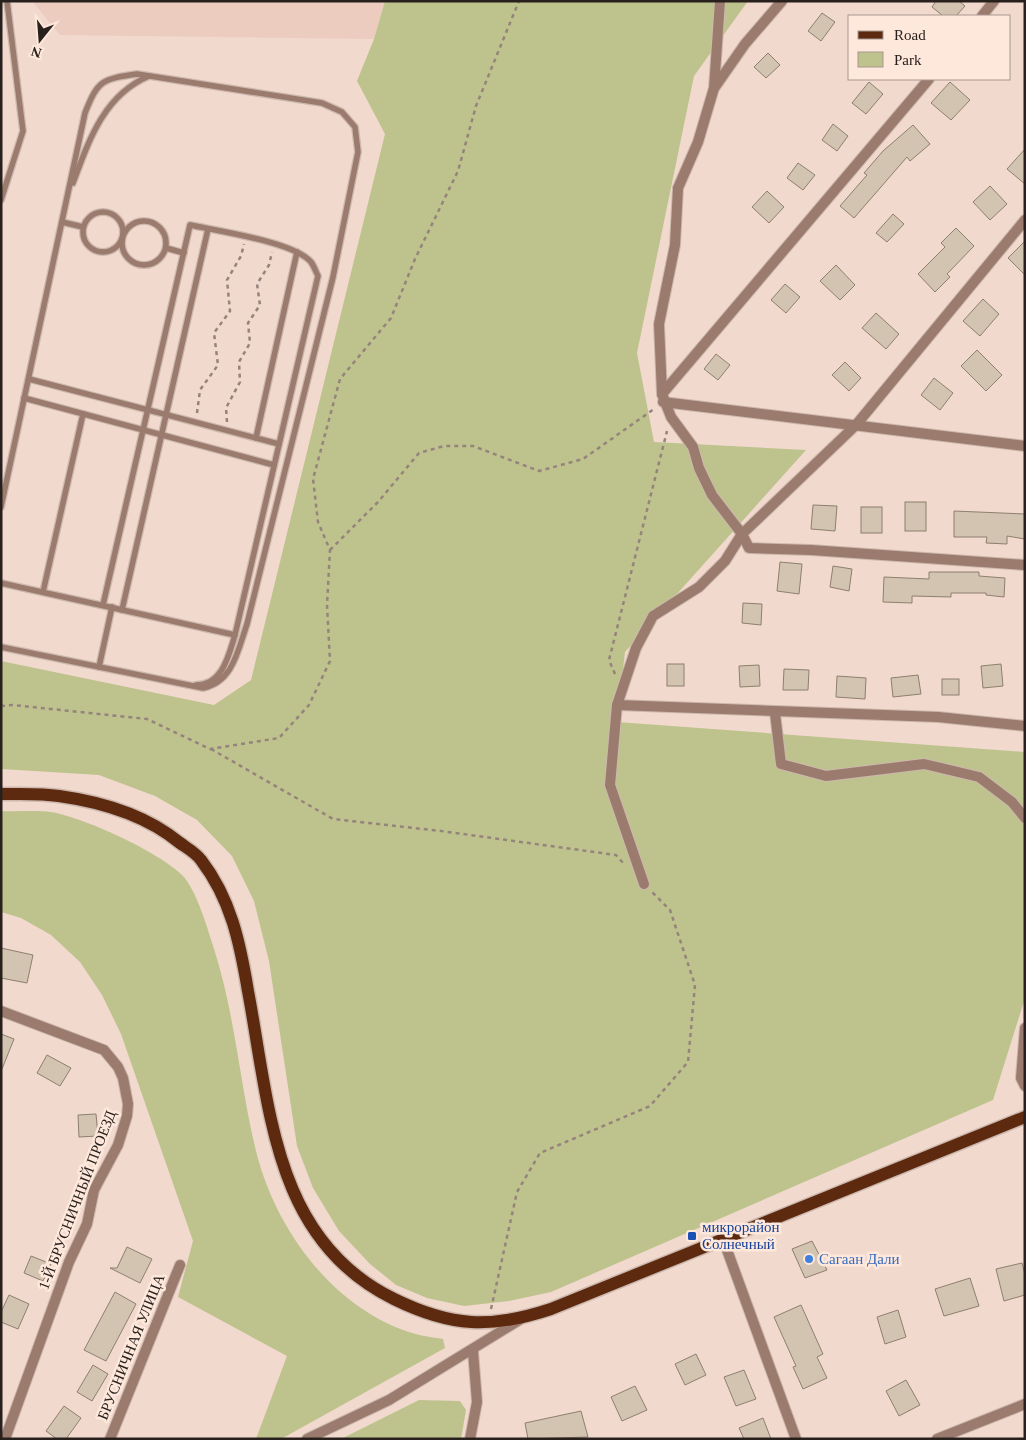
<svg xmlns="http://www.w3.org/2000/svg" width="1026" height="1440" viewBox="0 0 1026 1440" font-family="'Times New Roman',serif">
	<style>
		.built { fill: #ebccbe }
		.green { fill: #bec38d }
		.building { fill: #d3c3b1; stroke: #8e7f6e }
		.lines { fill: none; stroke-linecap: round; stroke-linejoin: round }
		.service-casing { stroke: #cdb8ae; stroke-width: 8 }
		.minor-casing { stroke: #cdb8ae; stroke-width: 12 }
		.primary-casing { stroke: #cdb8ae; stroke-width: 15 }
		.path { stroke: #95847c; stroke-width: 2.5; stroke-dasharray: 4 4; stroke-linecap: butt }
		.service { stroke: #9b7b6d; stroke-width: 5.5 }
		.minor { stroke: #9b7b6d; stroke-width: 10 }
		.primary { stroke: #5e2a0f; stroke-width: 12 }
		.transit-dot { fill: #1a4fb4; stroke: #fee7db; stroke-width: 2 }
		.shop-dot { fill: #3f7fe0; stroke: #fee7db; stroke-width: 2 }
		.labels { text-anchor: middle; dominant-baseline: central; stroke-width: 5; stroke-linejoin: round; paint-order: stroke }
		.street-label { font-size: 15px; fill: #28201c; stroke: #fee7db }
		.transit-label { font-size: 15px; fill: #164399; stroke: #fee7db; text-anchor: start }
		.shop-label { font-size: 15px; fill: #366cbe; stroke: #fee7db; text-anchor: start }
	</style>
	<rect width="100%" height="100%" fill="#f1d9ce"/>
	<polygon class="built" points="32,1 385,1 374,39 60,35"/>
	<g class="green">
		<polygon points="385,1 748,1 694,76 637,353 654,442 806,450 625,652 617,722 1025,752 1025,998 993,1100 551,1292 509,1301 464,1306 427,1298 396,1285 370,1264 339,1231 313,1188 297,1146 269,961 254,901 232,856 197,820 155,796 99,775 1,769 1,661 214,705 251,680 385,134 357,81 374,39"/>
		<path d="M1,811C17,812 35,810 51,812C83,817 159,852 182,875C197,890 208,931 215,952C236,1019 240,1088 257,1155C277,1231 333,1307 409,1332C420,1336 432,1337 443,1339L445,1348L281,1439H256L287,1356L178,1297L193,1241L121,1034L102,995L80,962L51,935L21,918L1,912Z"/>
		<polygon points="419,1400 460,1401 466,1410 461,1439 341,1439"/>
	</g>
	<g class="building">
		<polygon points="936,1 959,1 965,6 956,16 943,16 932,7"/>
		<polygon points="822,13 835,22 821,41 808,31"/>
		<polygon points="768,53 780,65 766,78 754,67"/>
		<polygon points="869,82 883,94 866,114 852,103"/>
		<polygon points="950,82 970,100 951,120 931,103"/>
		<polygon points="833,124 848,136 837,151 822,140"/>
		<polygon points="913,125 930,144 910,161 907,157 854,218 840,206 867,175 864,173 883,151"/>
		<polygon points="1025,149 1025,184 1007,169"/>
		<polygon points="798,163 815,175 803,190 787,178"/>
		<polygon points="990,186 1007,204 990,220 973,202"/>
		<polygon points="767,191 784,207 769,223 752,207"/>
		<polygon points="893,214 904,224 887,242 876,233"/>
		<polygon points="956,228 974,246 947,274 950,277 935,292 918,274 945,247 941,243"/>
		<polygon points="1025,241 1025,275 1008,258"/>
		<polygon points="836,265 855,285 840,300 820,281"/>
		<polygon points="785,284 800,297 786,313 771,300"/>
		<polygon points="983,299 999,314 980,336 963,321"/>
		<polygon points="876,313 899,334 886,349 862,328"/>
		<polygon points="977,350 1002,375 986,391 961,366"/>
		<polygon points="716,354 730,365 718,380 704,369"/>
		<polygon points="845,362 861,378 849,391 832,375"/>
		<polygon points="934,378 953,393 940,410 921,395"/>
		<rect x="905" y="502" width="21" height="29"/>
		<polygon points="813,505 837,506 835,531 811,529"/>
		<rect x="861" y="507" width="21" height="26"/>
		<polygon points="954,511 1025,514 1025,539 1007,536 1007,544 986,543 987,537 954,537"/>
		<polygon points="780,562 802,564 799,594 777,591"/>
		<polygon points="833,566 852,569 849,591 830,587"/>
		<polygon points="929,572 979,572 979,576 1005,578 1004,597 986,595 986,593 951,593 951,597 912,596 912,603 883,602 884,577 929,579"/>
		<polygon points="743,603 762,604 761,625 742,623"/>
		<rect x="667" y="664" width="17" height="22"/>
		<polygon points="1001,664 1003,686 983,688 981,666"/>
		<polygon points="759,665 760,686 740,687 739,666"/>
		<polygon points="784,669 809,670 808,690 783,690"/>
		<polygon points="918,675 921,694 893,697 891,678"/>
		<polygon points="837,676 866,678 865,699 836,697"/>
		<rect x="942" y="679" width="17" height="16"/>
		<polygon points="1,948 33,955 27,983 1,978"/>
		<polygon points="1,1034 14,1039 2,1069 1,1069"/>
		<polygon points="47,1055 71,1068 60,1086 37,1073"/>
		<polygon points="96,1114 98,1136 79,1137 78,1115"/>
		<polygon points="812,1241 827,1270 805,1278 792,1249"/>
		<polygon points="127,1247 152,1259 140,1283 110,1268 117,1268"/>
		<polygon points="31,1256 51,1264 43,1281 24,1273"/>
		<polygon points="1022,1263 1025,1274 1025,1295 1004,1301 996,1269"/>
		<polygon points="970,1278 979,1306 944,1316 935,1289"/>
		<polygon points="115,1292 136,1304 106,1361 84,1350"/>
		<polygon points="9,1295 29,1304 18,1329 1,1322 1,1312"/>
		<polygon points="801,1305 823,1354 817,1357 827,1378 803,1389 793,1367 796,1366 774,1317"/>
		<polygon points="898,1310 906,1337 885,1344 877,1317"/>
		<polygon points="696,1354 706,1375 685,1385 675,1364"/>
		<polygon points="93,1365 108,1374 92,1401 77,1392"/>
		<polygon points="744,1370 756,1399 736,1406 724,1377"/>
		<polygon points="906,1380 920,1405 899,1416 886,1391"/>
		<polygon points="635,1386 647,1410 622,1421 611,1397"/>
		<polygon points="64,1406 81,1418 66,1439 57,1439 46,1431"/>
		<polygon points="581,1411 588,1437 528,1439 525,1423"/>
		<polygon points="763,1418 771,1439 744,1439 739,1428"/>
	</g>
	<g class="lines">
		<defs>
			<g id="service">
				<path d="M73,183C89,140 104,95 149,76"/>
				<polyline points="1,200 23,131 7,1"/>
				<circle cx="103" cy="232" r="20"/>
				<circle cx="144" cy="243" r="22"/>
				<polyline points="62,222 83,227"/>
				<polyline points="166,248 184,253"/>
				<polyline points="29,379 279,444"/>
				<polyline points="24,398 274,465"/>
				<polyline points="256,438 297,252"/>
				<path d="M1,507L85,113C98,80 102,79 137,74L322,103L342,112L355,127L358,152L333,277L247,624C238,650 233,682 203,688L1,647"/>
				<polyline points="1,583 235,635"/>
				<polyline points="43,592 83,414"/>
				<path d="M103,605L190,225C218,231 294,242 311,262C314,266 316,272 318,276L235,635C229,654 223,685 196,685"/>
				<polyline points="122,610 208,229"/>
				<polyline points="99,667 112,607"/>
			</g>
			<g id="minor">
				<polyline points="982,16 994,1"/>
				<polyline points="715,87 745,44 782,1"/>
				<polyline points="1025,220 856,425 742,534 749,548 811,550 1025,565"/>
				<polyline points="662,394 929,79"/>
				<polyline points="663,402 1025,446"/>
				<polyline points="617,705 938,717 1025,726"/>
				<polyline points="775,713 781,764 826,776 924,764 979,777 1012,802 1025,818"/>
				<polyline points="644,884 610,785 617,705 636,648 653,616 699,587 725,561 742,534 712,495 699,468 693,447 671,417 662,394 659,324 675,245 678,188 698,142 714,88 720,1"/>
				<polyline points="1,1011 104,1050 118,1067 123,1078 128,1104 127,1116 118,1145 94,1190 87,1224 69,1262 5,1439"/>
				<polyline points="1025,1028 1021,1078 1025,1086"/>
				<polyline points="723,1239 796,1439"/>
				<polyline points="110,1439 180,1265"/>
				<polyline points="307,1439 389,1400 521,1319"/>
				<polyline points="470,1439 477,1402 473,1351"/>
				<polyline points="937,1439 1025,1404"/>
			</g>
			<path id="primary" d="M1,794C20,794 40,793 59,796C102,802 146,815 180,843C187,848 196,853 201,860C231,899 240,943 248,991C270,1107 273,1240 394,1299C451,1327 491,1329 551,1309L1025,1117"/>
		</defs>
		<use href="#service" class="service-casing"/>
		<use href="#minor" class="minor-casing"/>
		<use href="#primary" class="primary-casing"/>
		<g class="path">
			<polyline points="197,413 200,390 218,365 214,333 230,311 227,280 241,256 244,244"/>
			<polyline points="227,422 226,408 240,382 239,362 250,343 248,323 260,305 257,284 269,265 272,252"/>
			<polyline points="330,550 378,502 419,453 444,446 473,446 539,471 583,459 654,409"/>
			<polyline points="615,674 609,660 667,431"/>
			<polyline points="1,706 13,705 147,719 210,749 279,738 309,705 330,661 327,605 330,550 318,522 313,479 340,379 391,318 415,259 458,171 476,106 519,1"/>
			<polyline points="211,749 333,819 441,831 616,855 624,864"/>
			<polyline points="491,1309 517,1192 540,1153 650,1106 688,1062 695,985 670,910 651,891"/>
		</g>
		<use href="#service" class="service"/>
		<use href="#minor" class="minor"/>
		<use href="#primary" class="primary"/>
	</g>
	<rect class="transit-dot" x="687" y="1231" width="10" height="10" rx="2.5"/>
	<circle class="shop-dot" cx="809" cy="1259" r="5"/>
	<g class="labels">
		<g class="street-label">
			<text transform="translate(77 1200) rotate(-69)">1-Й БРУСНИЧНЫЙ ПРОЕЗД</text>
			<text transform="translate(131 1347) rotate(-68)">БРУСНИЧНАЯ УЛИЦА</text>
		</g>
		<g class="transit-label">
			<text x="702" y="1227">микрорайон<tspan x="702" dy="17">Солнечный</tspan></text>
		</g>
		<g class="shop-label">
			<text x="819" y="1259">Сагаан Дали</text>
		</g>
	</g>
	<rect width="1026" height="1440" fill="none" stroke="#28201c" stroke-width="5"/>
	<rect x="848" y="15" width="162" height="65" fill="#fee7db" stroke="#a8978f"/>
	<rect x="858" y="31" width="25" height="8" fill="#5e2a0f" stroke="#a8978f"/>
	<text x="894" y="40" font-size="15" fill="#28201c">Road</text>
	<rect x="858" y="52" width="25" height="15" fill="#bec38d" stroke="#a8978f"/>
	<text x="894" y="65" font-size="15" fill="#28201c">Park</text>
	<g transform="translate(40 40) rotate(197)" stroke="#fee7db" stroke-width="4" paint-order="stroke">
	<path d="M0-4L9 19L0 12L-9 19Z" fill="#28201c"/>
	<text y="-8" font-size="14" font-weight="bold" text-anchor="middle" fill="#28201c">N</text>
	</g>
</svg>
